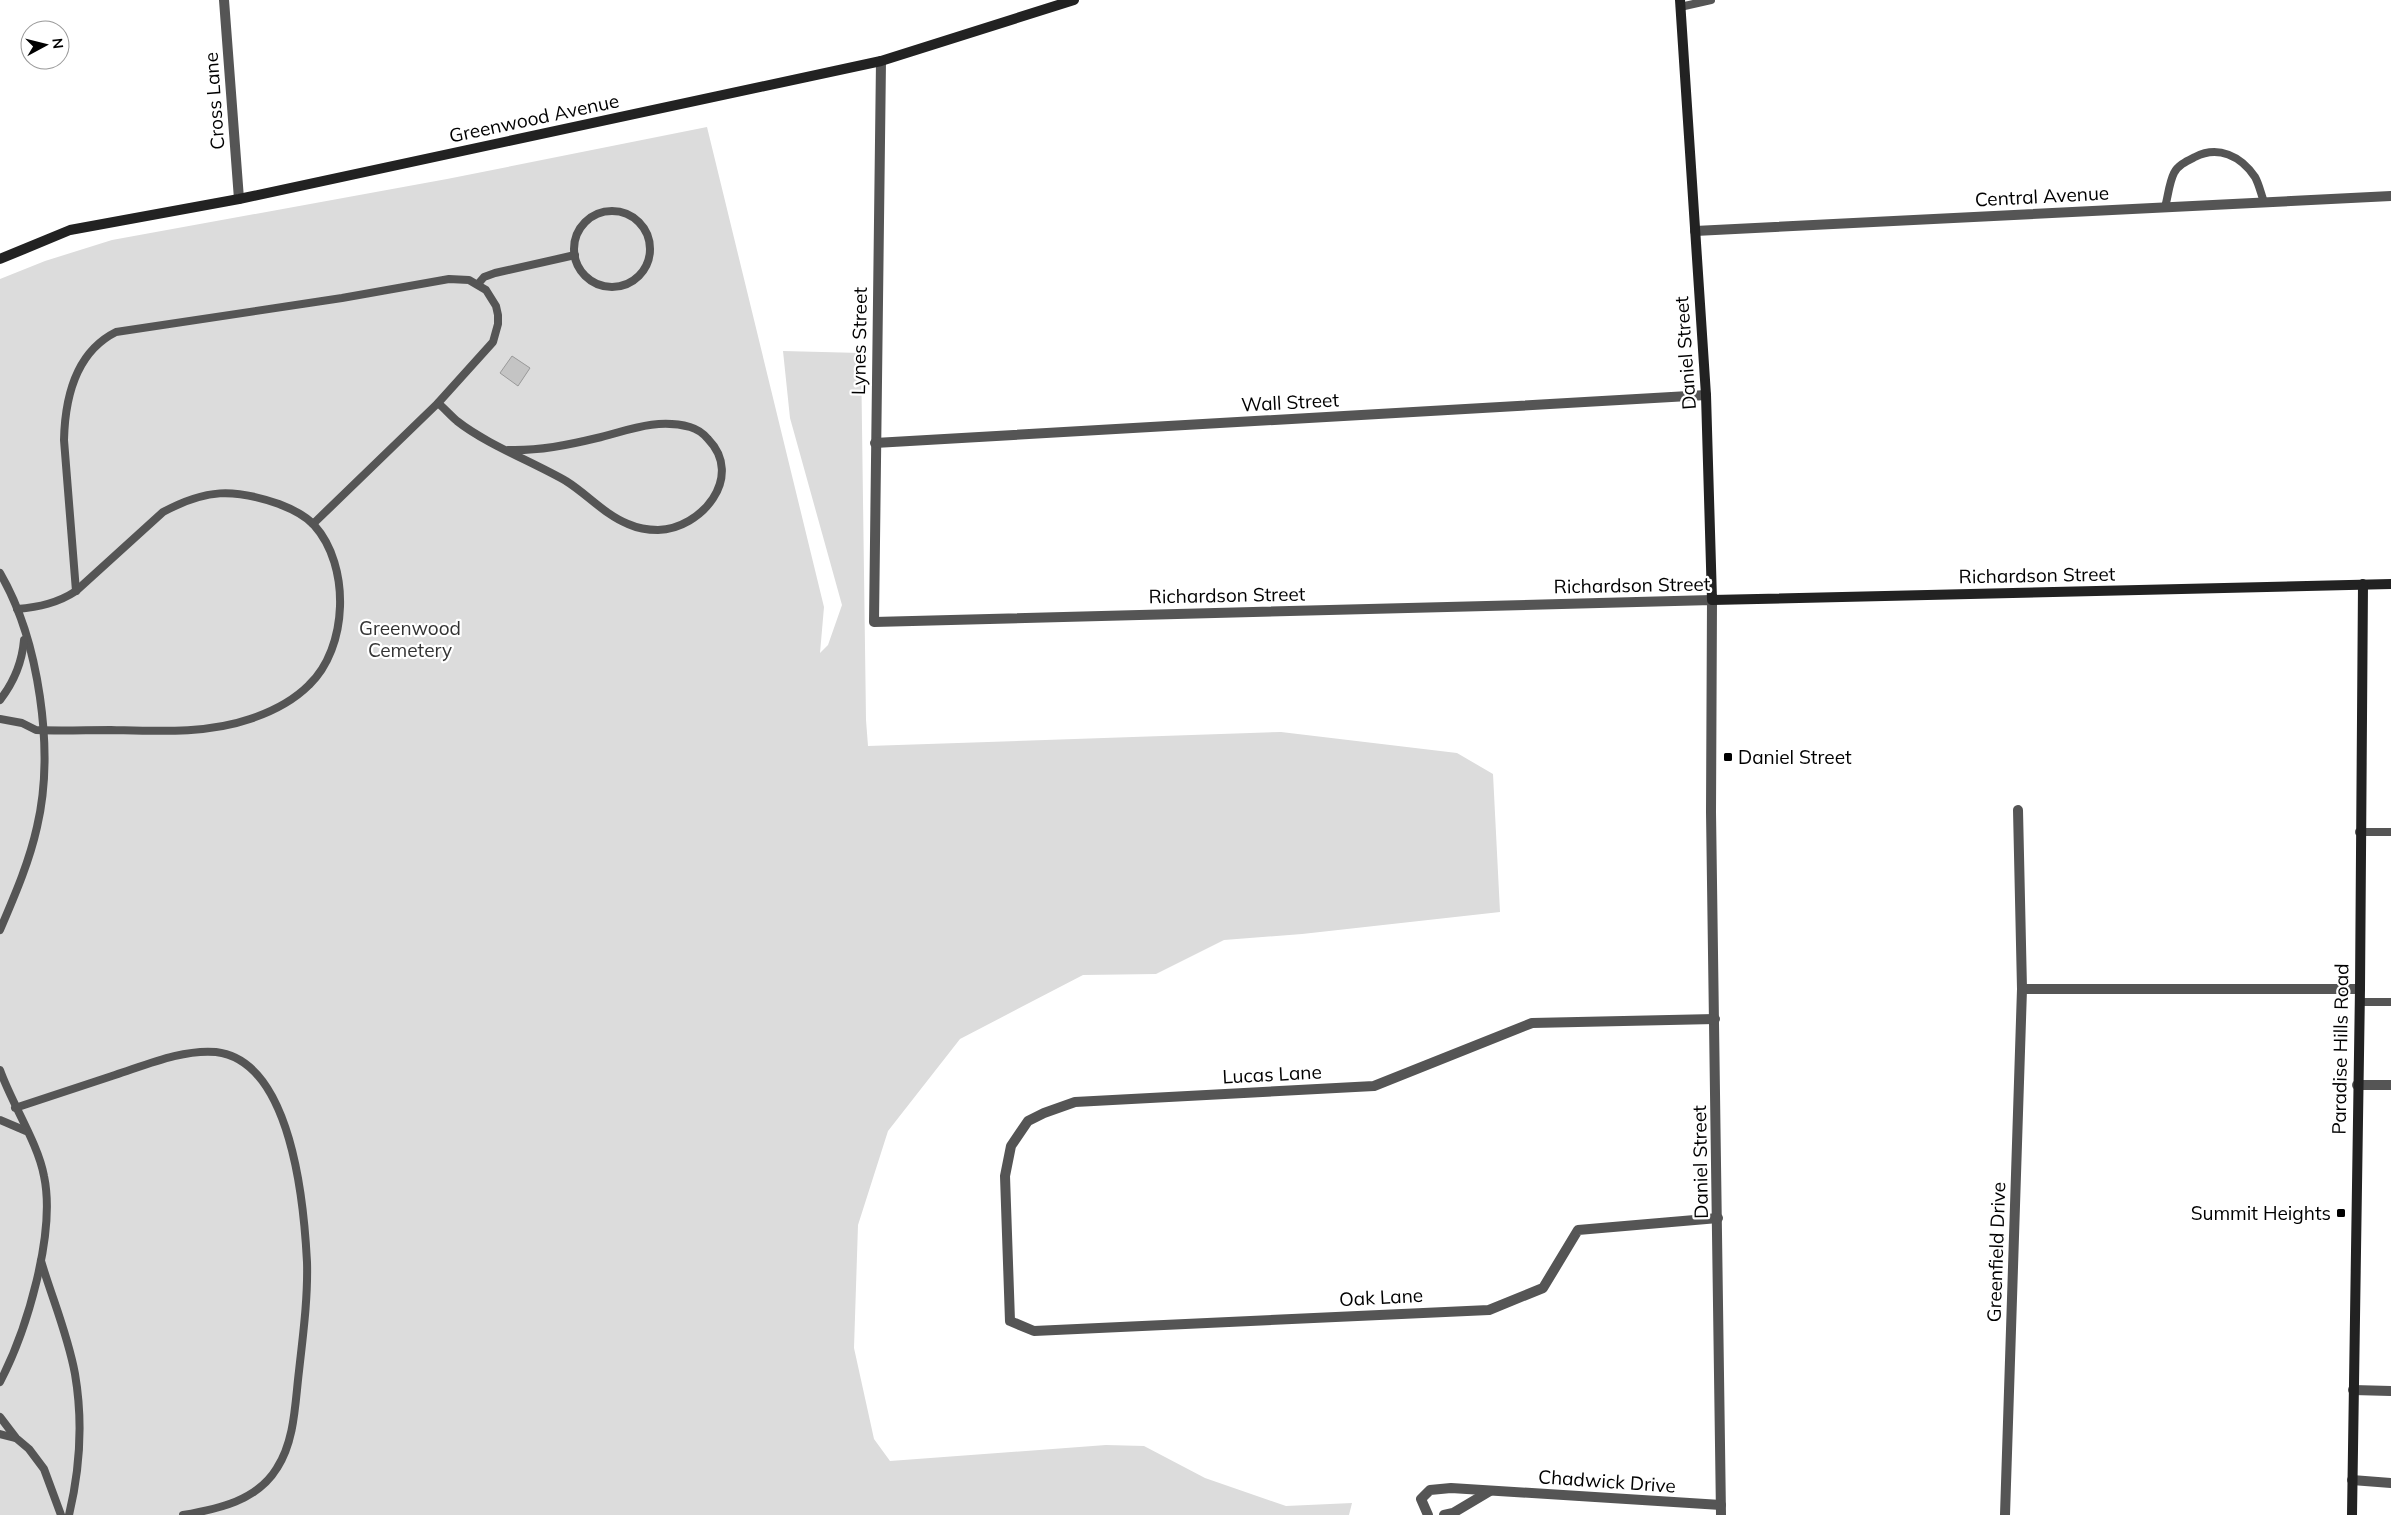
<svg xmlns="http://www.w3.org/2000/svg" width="2391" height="1515" viewBox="0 0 2391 1515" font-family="Mulish,sans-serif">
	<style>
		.green { fill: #dcdcdc }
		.building { fill: #c4c4c4; stroke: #999 }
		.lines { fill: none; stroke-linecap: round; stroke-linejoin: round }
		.lane { stroke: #555; stroke-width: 8 }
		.street { stroke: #555; stroke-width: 10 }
		.secondary { stroke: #222; stroke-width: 10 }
		.poi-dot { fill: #000; stroke: #fff; stroke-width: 2 }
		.labels { text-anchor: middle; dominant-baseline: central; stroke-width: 4.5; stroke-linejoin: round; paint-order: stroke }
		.street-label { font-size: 19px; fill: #000; stroke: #fff }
		.park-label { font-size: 19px; fill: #333; stroke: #fff }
		.poi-label { font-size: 19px; fill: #000; stroke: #fff; text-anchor: start }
	</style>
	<rect width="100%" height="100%" fill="#fff"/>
	<polygon class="green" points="707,127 824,607 820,653 828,645 842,605 790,418 783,351 861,353 866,720 868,746 1281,732 1457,753 1493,774 1500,912 1302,934 1224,940 1156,974 1083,975 960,1039 888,1131 858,1225 854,1348 874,1439 890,1461 1106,1445 1144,1446 1205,1478 1286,1506 1352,1503 1349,1515 0,1515 0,279 45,261 112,240 447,179"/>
	<polygon class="building" points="512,356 530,368 518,386 500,373"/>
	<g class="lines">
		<g class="lane">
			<polyline points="1680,7 1711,0"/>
			<path d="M2165,207C2168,197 2169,183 2174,173C2178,165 2187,161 2195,157C2218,145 2241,156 2255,177C2259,184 2261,194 2264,202"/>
			<circle cx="612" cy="249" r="38"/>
			<polyline points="478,284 484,277 495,273 575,255"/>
			<path d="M438,403C445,409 451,416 457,421C486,444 533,462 566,481C587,494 605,515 628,524C637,528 648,530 658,530C701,529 745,477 708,439C703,433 697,429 690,427C657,418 629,430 597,438C568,445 539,451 508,450"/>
			<path d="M0,573C39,640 55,751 37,827C29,863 14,897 0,930"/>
			<path d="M76,591L64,440C65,398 76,352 116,332L342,298L449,279L469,280L486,290L496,306L498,315V324L493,342L438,403L313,524"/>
			<path d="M0,700C14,682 22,663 24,640"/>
			<path d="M0,719L22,723L36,730C60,731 86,730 111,730C156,731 207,734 250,719C271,712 293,701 309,685C348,648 351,566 314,525C305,515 292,509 279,504C233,488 206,489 163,512L76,591C58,603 39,607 17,609"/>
			<polyline points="2359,832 2391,832"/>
			<polyline points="2359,1002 2391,1002"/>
			<path d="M0,1070C12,1104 38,1143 44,1176C56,1233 27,1330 0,1382"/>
			<path d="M15,1108C48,1097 81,1086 115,1075C146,1065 183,1049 216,1052C292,1061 304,1204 307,1262C308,1298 303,1335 299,1371C295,1403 295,1440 277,1468C257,1501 218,1509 183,1515"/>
			<polyline points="0,1120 26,1131"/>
			<path d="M41,1261C52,1298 68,1335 75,1374C83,1421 80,1469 69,1515"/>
			<polyline points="0,1417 16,1438 29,1449 44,1469 61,1515"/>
			<polyline points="0,1434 15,1438"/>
		</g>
		<g class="street">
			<polyline points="224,0 239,199"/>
			<polyline points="881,61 874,622 1712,600 1711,812 1721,1515"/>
			<polyline points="1695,231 2391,196"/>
			<polyline points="875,443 1706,395"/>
			<polyline points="2022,989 2360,989"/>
			<polyline points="1715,1019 1532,1023 1374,1086 1075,1102 1044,1113 1028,1121 1011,1146 1005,1176 1010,1321 1034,1331 1489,1310 1543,1288 1578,1230 1718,1218"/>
			<polyline points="2357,1085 2391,1085"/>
			<polyline points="2353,1390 2391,1391"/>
			<polyline points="2352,1480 2391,1483"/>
			<polyline points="1428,1515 1421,1499 1430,1490 1451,1488 1721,1505"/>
			<polyline points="1444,1515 1453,1513 1490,1491"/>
			<polyline points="2005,1515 2022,989 2018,810"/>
		</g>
		<g class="secondary">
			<polyline points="1680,0 1706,395 1712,600 2391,584"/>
			<polyline points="0,259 70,230 239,199 881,61 1074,0"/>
			<polyline points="2352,1515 2360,989 2363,584"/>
		</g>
	</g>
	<g class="poi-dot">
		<rect x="1723" y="752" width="10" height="10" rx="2.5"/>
		<rect x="2336" y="1208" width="10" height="10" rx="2.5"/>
	</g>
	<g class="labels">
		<g class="street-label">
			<text transform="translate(214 101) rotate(-94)">Cross Lane</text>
			<text transform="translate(534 118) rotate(-12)">Greenwood Avenue</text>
			<text transform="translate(2042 196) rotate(-3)">Central Avenue</text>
			<text transform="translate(859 341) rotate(-89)">Lynes Street</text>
			<text transform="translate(1685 353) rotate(-94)">Daniel Street</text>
			<text transform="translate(1290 402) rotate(-3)">Wall Street</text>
			<text transform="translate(2037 575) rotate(-1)">Richardson Street</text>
			<text transform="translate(1632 585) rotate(-1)">Richardson Street</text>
			<text transform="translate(1227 595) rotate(-1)">Richardson Street</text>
			<text transform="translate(2340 1049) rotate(-89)">Paradise Hills Road</text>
			<text transform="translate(1272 1074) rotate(-3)">Lucas Lane</text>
			<text transform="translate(1700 1162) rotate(-91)">Daniel Street</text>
			<text transform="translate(1996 1252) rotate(-88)">Greenfield Drive</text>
			<text transform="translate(1381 1297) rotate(-3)">Oak Lane</text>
			<text transform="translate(1607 1481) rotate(4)">Chadwick Drive</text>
		</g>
		<g class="park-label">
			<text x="410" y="628">Greenwood<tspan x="410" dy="22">Cemetery</tspan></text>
		</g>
		<g class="poi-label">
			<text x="1738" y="757">Daniel Street</text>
			<text x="2331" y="1213" text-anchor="end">Summit Heights</text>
		</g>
	</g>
	<g transform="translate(45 45) rotate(83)"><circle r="24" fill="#ffffff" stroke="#999999"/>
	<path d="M0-4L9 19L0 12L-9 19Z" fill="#000000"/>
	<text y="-8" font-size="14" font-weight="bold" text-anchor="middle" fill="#000000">N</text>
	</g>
</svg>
